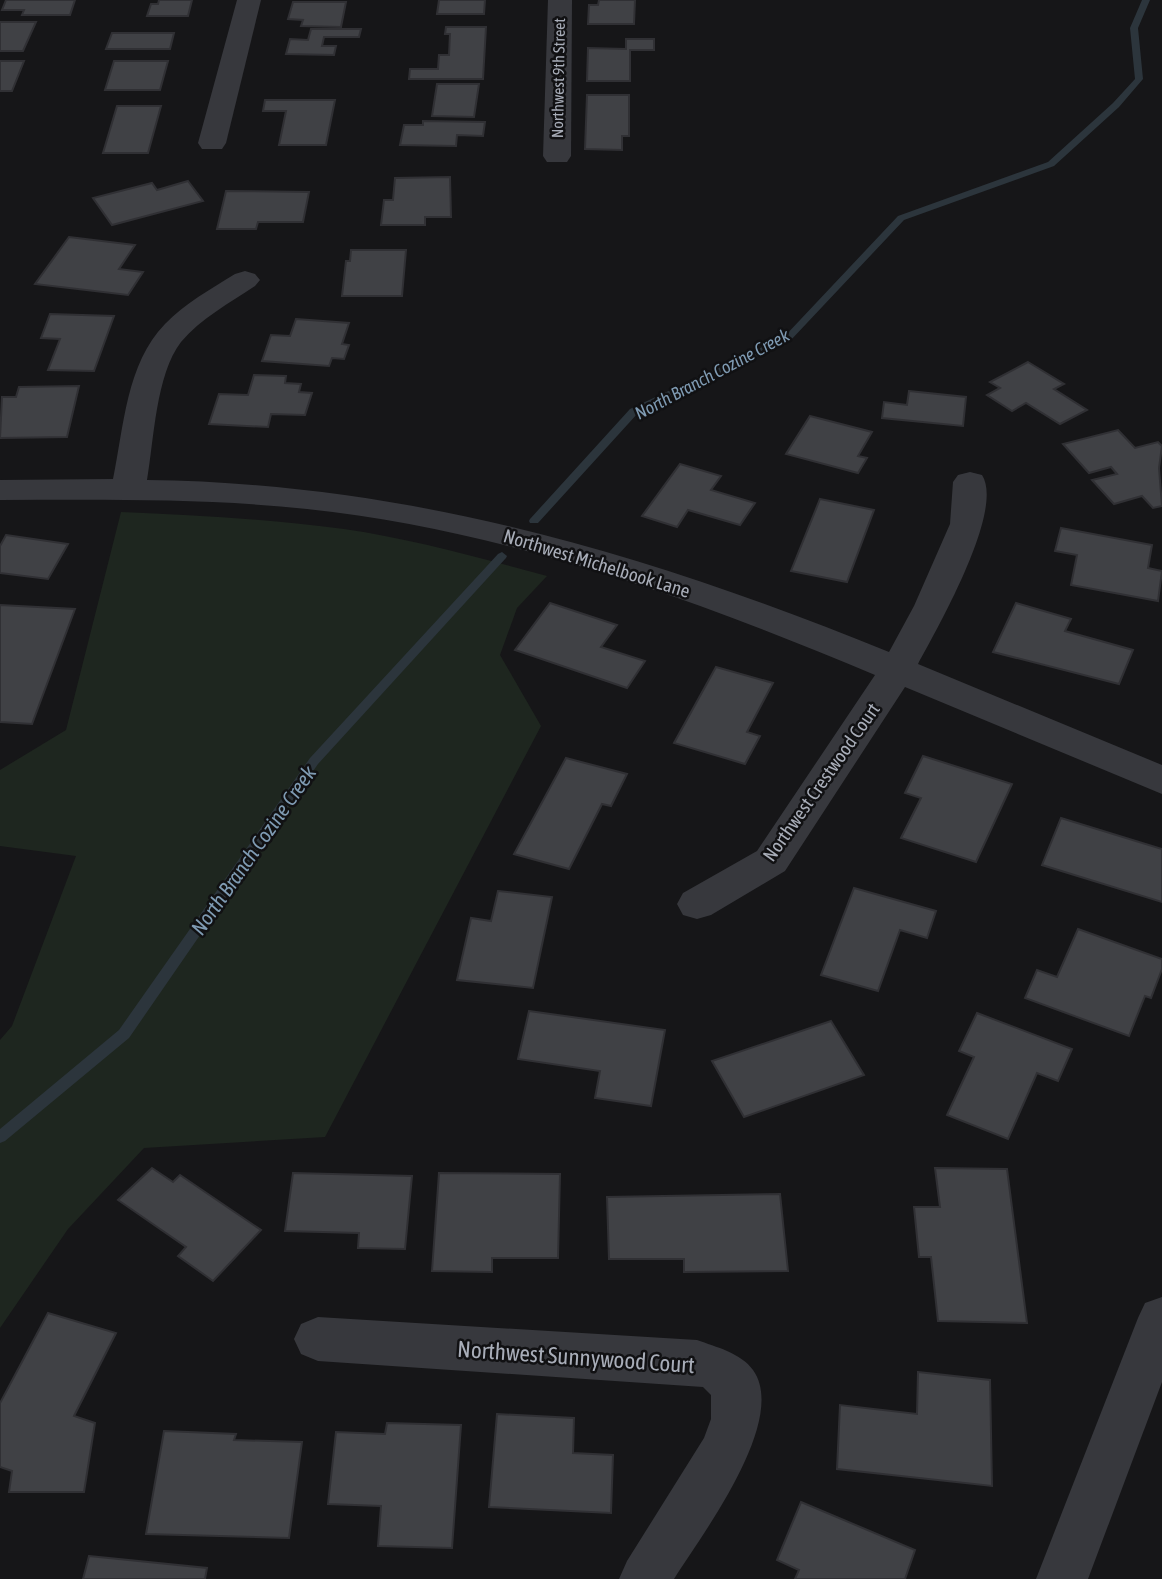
<svg xmlns="http://www.w3.org/2000/svg" width="1162" height="1579" viewBox="0 0 1162 1579" font-family="'Asap Condensed',sans-serif">
	<style>
		.green { fill: #1e261f }
		.lines { fill: none; stroke-linecap: round; stroke-linejoin: round }
		.stream { fill: #2c353c; fill-rule: evenodd }
		.building { fill: #404145; stroke: #303034; stroke-width: 2 }
		.minor { fill: #37383d; fill-rule: evenodd }
		.labels { text-anchor: middle; dominant-baseline: central; stroke-width: 5; stroke-linejoin: round; paint-order: stroke }
		.far-street-label { font-size: 16px; fill: #a8adb8; stroke: #111113 }
		.far-water-label { font-size: 18px; font-style: italic; fill: #7f9bb3; stroke: #111113 }
		.street-label { font-size: 19px; fill: #a8adb8; stroke: #111113 }
		.water-label { font-size: 21px; font-style: italic; fill: #7f9bb3; stroke: #111113 }
		.near-street-label { font-size: 23px; fill: #a8adb8; stroke: #111113 }
	</style>
	<rect width="100%" height="100%" fill="#161618"/>
	<path class="green" d="M121,512C195,515 270,519 344,529C413,539 480,558 547,576L517,608L500,655L541,726L325,1137L144,1148L68,1229L0,1328V1040L12,1026L76,856L0,846V770L66,730Z"/>
	<g class="lines">
		<g class="stream">
			<polygon points="1142,0 1150,0 1138,28 1143,79 1119,107 1054,166 904,220 790,341 638,413 538,523 530,523 529,521 530,519 630,409 784,337 898,216 1048,162 1113,103 1135,79 1130,28"/>
			<polygon points="502,552 507,556 506,558 318,764 129,1038 5,1141 0,1143 0,1129 119,1030 310,758 498,554"/>
		</g>
	</g>
	<g class="building">
		<polygon points="6,0 75,0 70,15 22,15 24,10 2,10"/>
		<polygon points="159,0 192,0 188,16 147,16 151,4 158,4"/>
		<polygon points="439,0 485,0 484,14 437,14"/>
		<polygon points="599,0 635,0 634,24 588,24 589,5 598,5"/>
		<polygon points="293,2 346,2 341,27 301,26 303,20 288,19"/>
		<polygon points="0,22 36,22 23,51 0,51"/>
		<polygon points="446,27 486,27 483,79 409,79 410,69 438,69 439,55 449,55 450,34 445,34"/>
		<polygon points="311,29 361,29 359,37 324,37 322,46 336,46 334,55 286,54 290,39 308,40"/>
		<polygon points="112,33 174,33 170,49 106,49"/>
		<polygon points="626,39 654,39 654,50 630,50 630,81 587,81 588,48 626,49"/>
		<polygon points="0,61 24,61 12,91 0,91"/>
		<polygon points="114,61 168,61 160,90 105,90"/>
		<polygon points="437,84 479,84 474,117 432,116"/>
		<polygon points="587,95 629,95 629,136 622,136 622,150 585,149"/>
		<polygon points="265,100 335,100 326,145 279,145 286,111 263,111"/>
		<polygon points="117,106 161,106 148,153 103,153"/>
		<polygon points="423,121 485,122 483,136 457,135 456,146 400,145 404,125 423,125"/>
		<polygon points="450,177 451,217 425,217 425,225 381,225 384,200 393,200 395,178"/>
		<polygon points="188,181 203,201 112,225 93,198 152,183 157,190"/>
		<polygon points="226,191 309,192 303,222 258,222 256,229 217,229"/>
		<polygon points="69,237 135,245 119,269 143,272 128,295 35,284"/>
		<polygon points="351,250 406,250 402,296 342,296 346,261 350,261"/>
		<polygon points="50,314 114,316 94,371 48,370 60,339 41,338"/>
		<polygon points="296,319 349,323 342,344 349,345 344,359 332,358 329,366 262,361 271,335 290,336"/>
		<polygon points="1028,362 1064,384 1054,389 1087,410 1060,424 1026,403 1012,411 987,395 1000,388 990,382"/>
		<polygon points="254,375 286,376 285,383 301,384 299,392 312,393 305,415 271,414 268,427 209,424 219,394 248,395"/>
		<polygon points="79,386 67,437 0,438 2,397 16,397 19,387"/>
		<polygon points="909,391 966,397 963,426 882,418 884,402 907,405"/>
		<polygon points="810,416 872,432 858,456 867,458 858,473 786,454"/>
		<polygon points="1118,430 1135,448 1158,442 1162,446 1159,468 1162,506 1153,508 1142,496 1114,504 1092,480 1117,474 1111,467 1089,473 1063,444"/>
		<polygon points="680,464 721,476 711,490 755,503 740,525 688,510 677,527 642,516"/>
		<polygon points="820,499 874,510 847,582 791,571"/>
		<polygon points="1061,528 1152,545 1148,568 1162,571 1158,601 1071,585 1077,555 1055,551"/>
		<polygon points="6,535 68,544 48,579 0,573 0,546"/>
		<polygon points="550,603 617,625 601,647 645,661 627,688 515,650"/>
		<polygon points="1016,603 1071,619 1065,631 1133,650 1119,684 993,652"/>
		<polygon points="0,605 75,609 32,724 0,722"/>
		<polygon points="716,667 773,683 747,732 760,736 745,764 674,743"/>
		<polygon points="923,756 1012,784 976,862 901,838 921,798 905,793"/>
		<polygon points="566,758 627,774 611,806 602,804 569,869 514,854"/>
		<polygon points="1061,818 1162,849 1162,902 1042,865"/>
		<polygon points="854,888 936,911 927,938 900,930 878,991 821,975"/>
		<polygon points="498,891 552,897 533,988 457,980 471,918 491,921"/>
		<polygon points="1078,929 1162,959 1162,969 1151,998 1145,996 1129,1036 1025,998 1037,970 1057,977"/>
		<polygon points="529,1011 665,1030 651,1106 595,1098 600,1071 518,1059"/>
		<polygon points="977,1013 1072,1049 1058,1081 1037,1073 1008,1139 947,1115 974,1057 959,1051"/>
		<polygon points="831,1021 864,1075 744,1117 712,1061"/>
		<polygon points="152,1168 173,1182 180,1175 261,1230 213,1281 178,1256 186,1247 118,1200"/>
		<polygon points="935,1168 1007,1169 1027,1323 938,1321 931,1257 919,1257 914,1207 940,1207"/>
		<polygon points="293,1173 412,1176 405,1249 358,1248 359,1233 285,1231"/>
		<polygon points="439,1173 560,1174 558,1258 492,1258 492,1272 432,1271"/>
		<polygon points="780,1194 788,1271 684,1272 684,1259 609,1259 607,1197"/>
		<polygon points="48,1313 116,1333 74,1416 95,1423 84,1492 9,1492 12,1471 0,1467 0,1403"/>
		<polygon points="918,1372 990,1380 992,1486 837,1469 840,1405 917,1414"/>
		<polygon points="497,1414 574,1418 573,1453 613,1455 611,1513 489,1507"/>
		<polygon points="387,1423 461,1425 452,1548 378,1546 381,1506 328,1504 336,1432 385,1434"/>
		<polygon points="164,1431 236,1434 234,1440 302,1442 289,1538 146,1534"/>
		<polygon points="801,1502 915,1550 905,1579 795,1579 799,1570 777,1560"/>
		<polygon points="89,1556 207,1568 205,1579 83,1579"/>
	</g>
	<g class="lines">
		<g class="minor">
			<polygon points="237,0 261,0 226,143 222,149 202,149 198,143"/>
			<polygon points="548,0 572,0 571,156 567,162 547,162 543,156"/>
			<path d="M245,271L255,274L260,280L255,286C230,303 201,318 181,342C156,374 154,440 147,480C409,483 648,554 889,652L914,606L950,524L953,482L958,475L970,472L982,475C1005,510 937,629 918,664L1162,765V794L905,687L785,871L711,915L697,919L683,915L677,904L683,893L757,851L875,675C694,599 504,530 307,509C205,498 102,500 0,500V480L113,479C124,427 126,364 165,324C185,303 211,289 235,274Z"/>
			<polygon points="1162,1297 1162,1382 1088,1579 1036,1579 1138,1318 1145,1303"/>
			<path d="M318,1317L697,1340C716,1347 741,1353 753,1370C789,1420 701,1536 674,1579H619L627,1561L704,1438L711,1419V1395L703,1387L318,1361L301,1354L294,1339L301,1324Z"/>
		</g>
	</g>
	<g class="labels">
		<g class="far-street-label">
			<text transform="translate(558 78) rotate(-89)">Northwest 9th Street</text>
		</g>
		<g class="far-water-label">
			<text transform="translate(712 374) rotate(-28)">North Branch Cozine Creek</text>
		</g>
		<g class="street-label">
			<text transform="translate(597 563) rotate(17)">Northwest Michelbook Lane</text>
			<text transform="translate(821 782) rotate(-55)">Northwest Crestwood Court</text>
		</g>
		<g class="water-label">
			<text transform="translate(253 850) rotate(-55)">North Branch Cozine Creek</text>
		</g>
		<g class="near-street-label">
			<text transform="translate(576 1357) rotate(4)">Northwest Sunnywood Court</text>
		</g>
	</g>
</svg>
